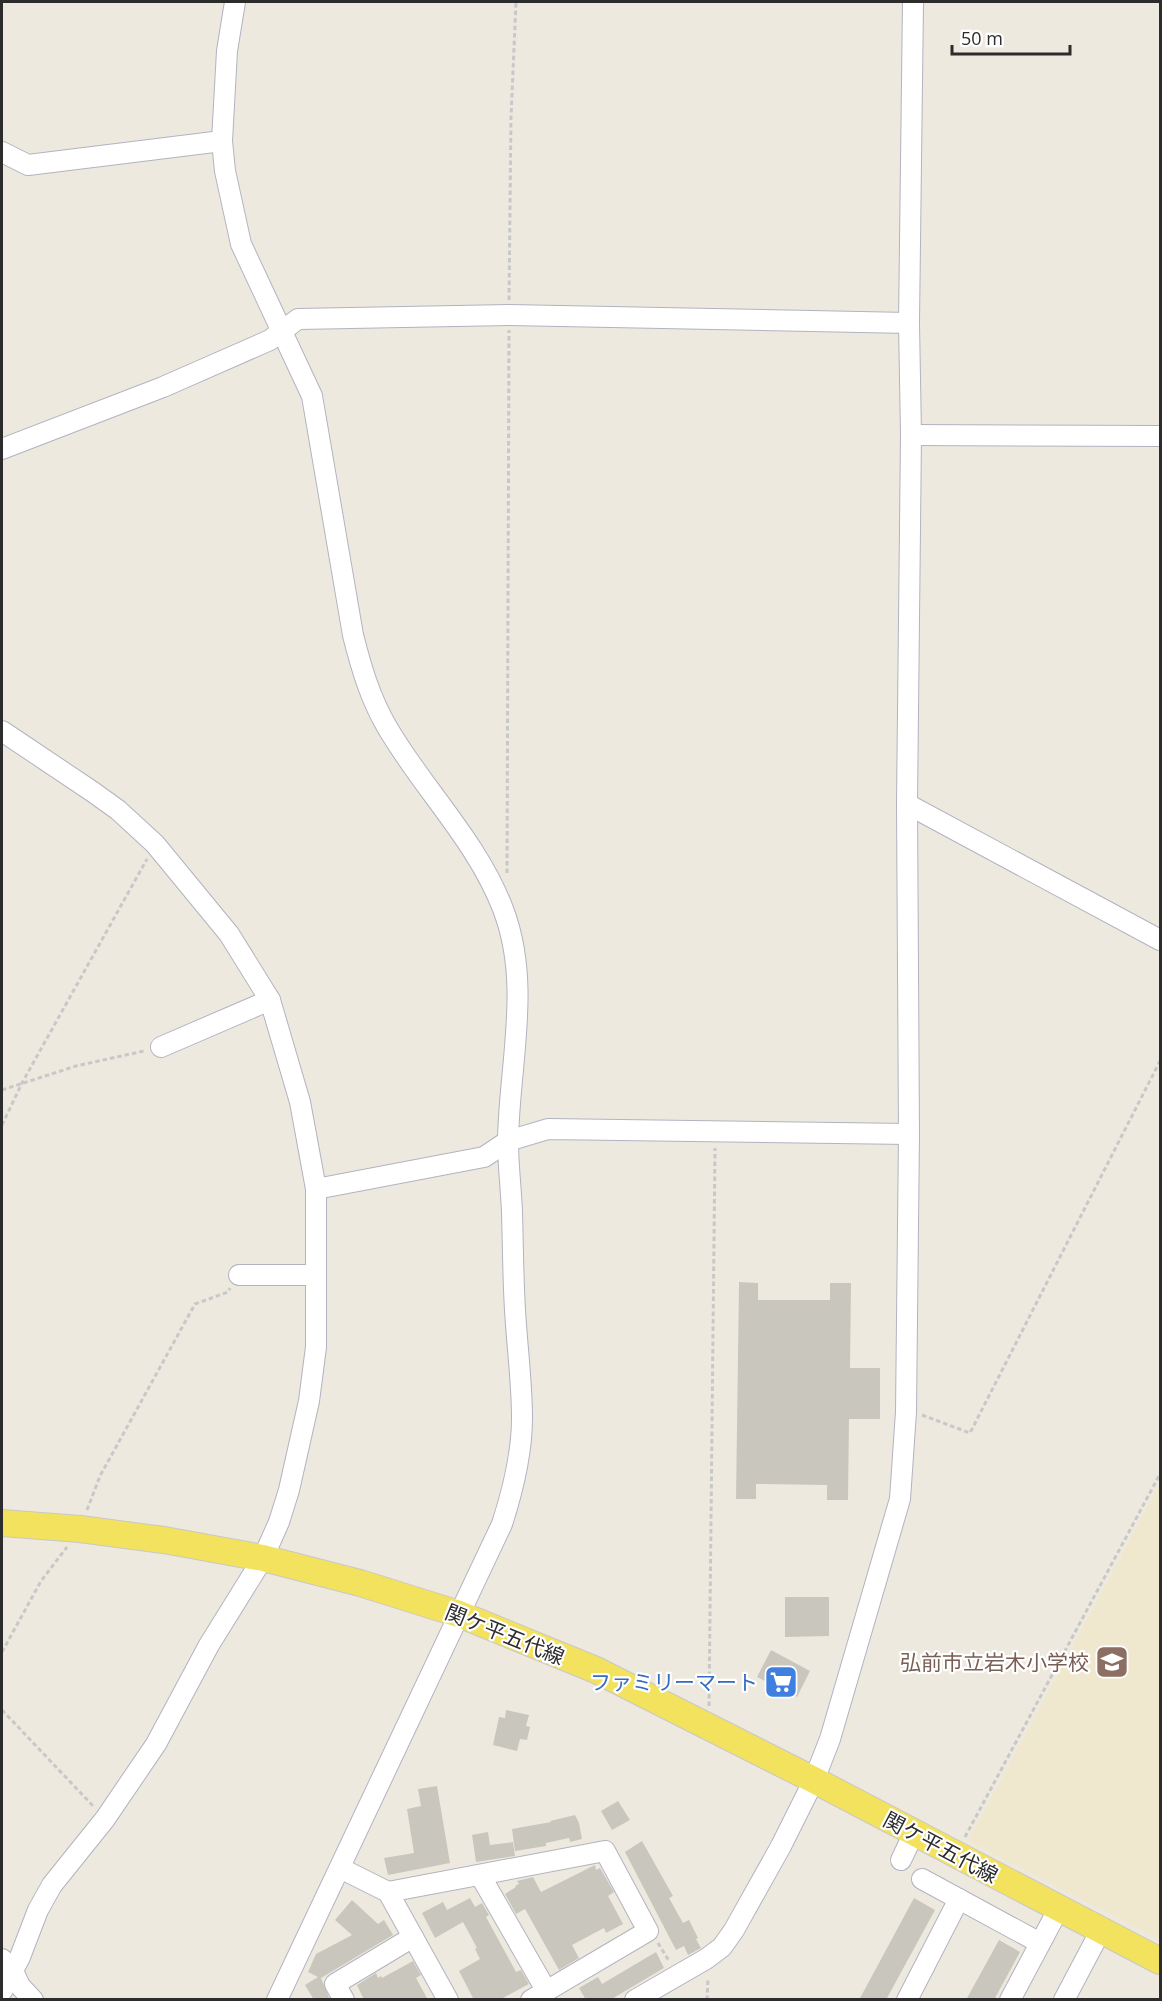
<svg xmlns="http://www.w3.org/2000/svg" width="1162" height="2001" viewBox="0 0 1162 2001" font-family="'Open Sans','Noto Sans JP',sans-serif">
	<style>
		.education { fill: #f0e8ce }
		.building { fill: #c9c7bd }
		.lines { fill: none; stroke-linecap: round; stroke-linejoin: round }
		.minor-casing { stroke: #b2b3c0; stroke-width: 22 }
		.major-casing { stroke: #c8c8c8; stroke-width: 28 }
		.path { stroke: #c8c8c8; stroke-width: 3; stroke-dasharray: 4.5 3; stroke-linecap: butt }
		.minor { stroke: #fff; stroke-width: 20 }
		.major { stroke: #f3e25e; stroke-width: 26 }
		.labels { text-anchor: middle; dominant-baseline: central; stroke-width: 4.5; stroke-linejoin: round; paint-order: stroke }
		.street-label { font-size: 21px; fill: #2c2c2c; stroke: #fff }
		.education-label { font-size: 21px; fill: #785e54; stroke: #fff; text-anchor: end }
		.shop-label { font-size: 21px; fill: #366cbe; stroke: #fff; text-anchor: end }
	</style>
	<rect width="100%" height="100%" fill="#eee9df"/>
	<polygon class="education" points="1160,1483 1160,1940 968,1841"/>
	<g class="building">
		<polygon points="739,1282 758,1283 758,1300 830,1300 830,1283 851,1283 850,1368 880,1368 880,1419 849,1419 848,1500 827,1500 827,1485 756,1484 756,1499 736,1499"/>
		<polygon points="785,1597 829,1597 829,1636 785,1637"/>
		<polygon points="771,1650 810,1671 797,1697 757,1677"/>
		<polygon points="506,1710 529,1715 526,1726 530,1727 527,1740 520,1739 517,1751 493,1745 499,1717 505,1718"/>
		<polygon points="437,1786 450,1863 388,1875 384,1858 414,1853 407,1809 421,1806 418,1789"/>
		<polygon points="618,1801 630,1820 612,1830 601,1811"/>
		<polygon points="575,1815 579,1823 582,1839 570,1842 569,1838 546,1843 546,1846 515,1851 512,1829 551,1822 550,1821"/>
		<polygon points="488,1832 490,1845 513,1842 515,1856 476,1862 472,1835"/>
		<polygon points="642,1841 673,1896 669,1898 683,1923 689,1920 698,1938 696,1939 701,1948 688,1955 684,1946 676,1950 625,1852"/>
		<polygon points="595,1865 596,1870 600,1868 614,1892 608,1896 623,1924 606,1933 604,1928 572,1945 579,1958 559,1970 525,1909 516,1914 505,1894 516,1887 515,1886 519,1884 517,1881 533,1877 541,1892"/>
		<polygon points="470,1898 475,1907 482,1903 489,1915 486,1917 516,1972 521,1970 529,1984 499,2000 474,2000 459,1971 480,1959 475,1949 477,1948 463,1922 435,1938 422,1913 443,1902 447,1910"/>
		<polygon points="914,1898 935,1910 886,2000 859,2000"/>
		<polygon points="352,1900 378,1924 384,1920 393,1935 321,1978 330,2000 314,2000 305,1985 318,1977 308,1972 316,1954 352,1935 335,1920"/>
		<polygon points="999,1940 1020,1952 994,2000 966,2000"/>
		<polygon points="656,1952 664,1968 610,2000 586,2000 579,1988 598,1977 602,1984"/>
		<polygon points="413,1961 421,1975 416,1978 428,2000 364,2000 357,1985 376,1973 378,1978 381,1976 382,1978"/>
	</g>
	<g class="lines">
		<defs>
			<g id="minor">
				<path d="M235,2L227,51L222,141L225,171L241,244L312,396L353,635C361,667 370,698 387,727C423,789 477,841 503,909C532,984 509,1064 508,1141C508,1165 511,1188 512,1212C513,1245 513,1277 515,1310C517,1346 522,1382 522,1418C522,1453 513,1490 502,1524L277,2000"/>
				<polyline points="2,152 28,165 222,141"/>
				<polyline points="911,435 1160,436"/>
				<polyline points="2,449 163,387 270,340 298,319 509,315 909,323"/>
				<polyline points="2,731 93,792 118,810 155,844 229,934 270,1000 300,1102 316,1189 316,1347 309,1401 289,1490 279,1522 263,1558 209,1645 156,1744 105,1819 52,1885 38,1910 20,1957 2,1991"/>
				<polyline points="907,804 1160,940"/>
				<polyline points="161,1047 270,1000"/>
				<polyline points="316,1189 484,1157 508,1141 548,1129 909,1134"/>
				<polyline points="239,1275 316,1275"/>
				<polyline points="901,1860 914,1833"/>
				<polyline points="340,1868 388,1892 448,2000"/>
				<polyline points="480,1875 546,1990"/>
				<polyline points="922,1879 1040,1943"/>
				<polyline points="388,1892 605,1851 648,1931 531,2000"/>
				<polyline points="2,1959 13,1971 20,1986 33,2000"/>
				<polyline points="344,2000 335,1984 413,1937"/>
				<polyline points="635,2000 706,1959 722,1947 734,1930 781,1846 814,1780 830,1739 900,1499 906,1412 909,1134 907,804 911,435 909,323 913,2"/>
				<polyline points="907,2000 959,1899"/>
				<polyline points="1010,2000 1059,1908"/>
				<polyline points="1064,2000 1101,1930"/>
			</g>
			<polyline id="major" points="2,1523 80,1529 164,1540 263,1558 360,1583 459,1614 596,1670 814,1780 1160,1961"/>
		</defs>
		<use href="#minor" class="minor-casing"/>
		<use href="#major" class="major-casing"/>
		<g class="path">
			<polyline points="509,300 511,117 516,2"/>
			<polyline points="507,873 509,330"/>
			<polyline points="2,1090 76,1066 144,1051"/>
			<polyline points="2,1125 22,1083 147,859"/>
			<polyline points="922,1415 970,1433 1160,1061"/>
			<polyline points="87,1510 100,1476 195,1304 228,1292 230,1288"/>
			<polyline points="2,1652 41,1581 67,1547"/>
			<polyline points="709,1706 715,1148"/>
			<polyline points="2,1710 94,1807"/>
			<polyline points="965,1837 1160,1474"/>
			<polyline points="658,1943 669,1961"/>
			<polyline points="707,2000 708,1979"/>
		</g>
		<use href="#minor" class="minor"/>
		<use href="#major" class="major"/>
	</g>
	<defs>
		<symbol id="school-square" viewBox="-11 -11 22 22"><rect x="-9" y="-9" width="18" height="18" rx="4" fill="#8d6e63" stroke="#fff"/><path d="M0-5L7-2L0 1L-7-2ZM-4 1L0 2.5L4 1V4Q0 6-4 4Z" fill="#fff"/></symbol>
		<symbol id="supermarket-square" viewBox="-11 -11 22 22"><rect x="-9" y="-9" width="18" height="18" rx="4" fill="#3f7fe0" stroke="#fff"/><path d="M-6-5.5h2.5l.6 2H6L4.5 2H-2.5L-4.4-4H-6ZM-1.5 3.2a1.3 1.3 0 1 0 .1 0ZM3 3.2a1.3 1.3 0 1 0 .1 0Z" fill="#fff"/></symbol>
	</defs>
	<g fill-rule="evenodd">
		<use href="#school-square" x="1093" y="1643" width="38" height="38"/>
		<use href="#supermarket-square" x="762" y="1663" width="38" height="38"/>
	</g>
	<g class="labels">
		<g class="street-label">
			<text transform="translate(505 1634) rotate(22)">関ケ平五代線</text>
			<text transform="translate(941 1847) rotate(28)">関ケ平五代線</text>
		</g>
		<g class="education-label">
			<text x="1089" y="1662">弘前市立岩木小学校</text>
		</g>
		<g class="shop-label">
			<text x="758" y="1682">ファミリーマート</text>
		</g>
	</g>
	<rect width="1162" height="2001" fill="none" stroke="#2c2c2c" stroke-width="6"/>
	<path d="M952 45v9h118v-9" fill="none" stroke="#2c2c2c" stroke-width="3"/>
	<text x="961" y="45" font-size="18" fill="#2c2c2c" stroke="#ffffff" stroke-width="4.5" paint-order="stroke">50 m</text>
</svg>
